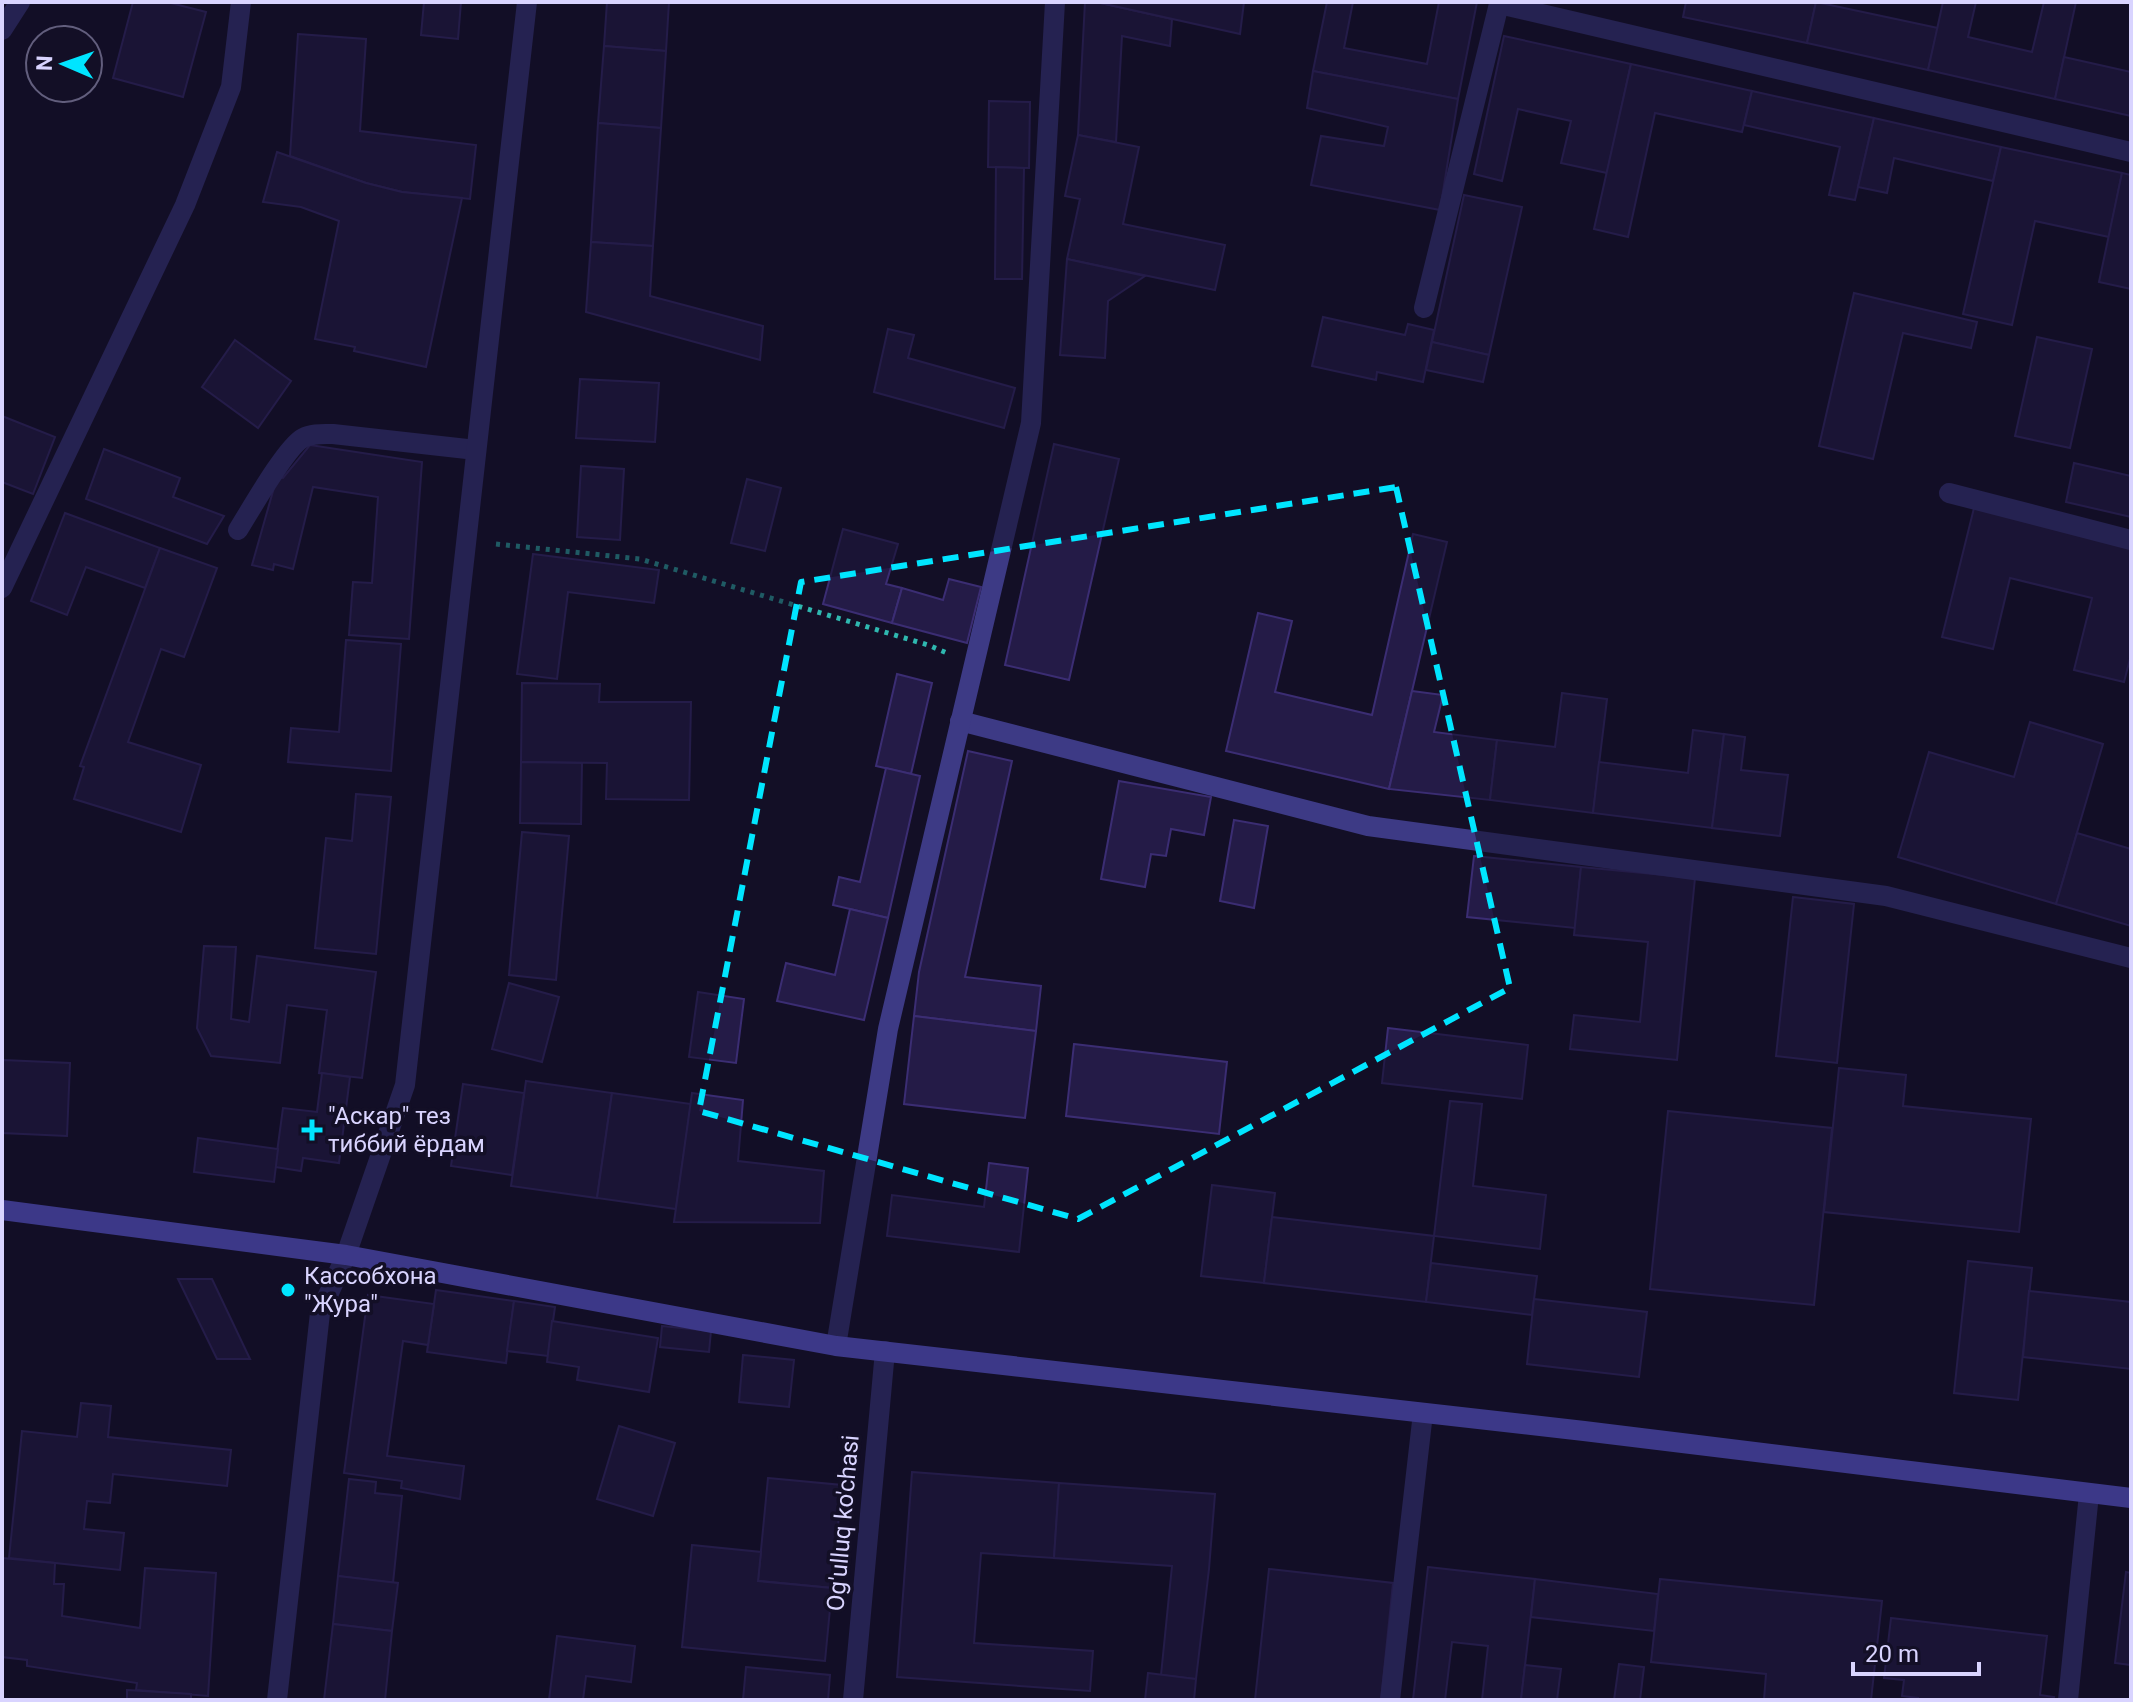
<svg xmlns="http://www.w3.org/2000/svg" width="2133" height="1702" viewBox="0 0 2133 1702" font-family="Roboto,sans-serif">
	<style>
		.building { fill: #241b47; stroke: #3b2d73; stroke-width: 2 }
		.lines { fill: none; stroke-linecap: round; stroke-linejoin: round }
		.path { stroke: #2fb8b0; stroke-width: 5; stroke-dasharray: 4 6; stroke-linecap: butt }
		.service { stroke: #3d3a85; stroke-width: 20 }
		.minor { stroke: #3d3a85; stroke-width: 20 }
		.tertiary { stroke: #3d3a85; stroke-width: 20 }
		.secondary { stroke: #6f6bff; stroke-width: 20 }
		.marked { fill: none; stroke: #00e5ff; stroke-width: 6; stroke-dasharray: 16 10; stroke-linejoin: round }
		.poi-dot { fill: #00e5ff; stroke: #130f26; stroke-width: 3 }
		.labels { text-anchor: middle; dominant-baseline: central; stroke-width: 7; stroke-linejoin: round; paint-order: stroke }
		.poi-label { font-size: 24px; fill: #d9d4ff; stroke: #130f26; text-anchor: start }
		.street-label { font-size: 24px; fill: #d9d4ff; stroke: #130f26 }
	</style>
	<rect width="100%" height="100%" fill="#130f26"/>
	<g class="building">
		<polygon points="133,2 167,2 206,12 183,97 113,78"/>
		<polygon points="424,2 461,2 458,39 421,35"/>
		<polygon points="607,2 669,2 666,51 604,46"/>
		<polygon points="1085,2 1096,2 1172,19 1170,46 1122,36 1116,142 1078,135"/>
		<polygon points="1096,2 1244,2 1240,34"/>
		<polygon points="1327,2 1353,2 1344,48 1427,64 1439,2 1477,2 1458,99 1313,71"/>
		<polygon points="1686,2 1816,2 1807,43 1683,17"/>
		<polygon points="1816,2 1938,28 1928,70 1807,43"/>
		<polygon points="1943,2 1976,2 1968,37 2032,52 2044,2 2076,2 2055,99 1928,70"/>
		<polygon points="298,34 366,39 360,131 476,145 470,199 402,192 366,183 290,156"/>
		<polygon points="1504,36 1631,64 1607,173 1561,163 1571,121 1518,109 1502,181 1474,174"/>
		<polygon points="604,46 666,51 661,128 598,123"/>
		<polygon points="2064,57 2131,72 2131,116 2055,99"/>
		<polygon points="1631,64 1752,91 1742,132 1655,113 1628,237 1594,229"/>
		<polygon points="1313,71 1458,99 1440,210 1311,185 1321,136 1384,146 1388,127 1307,108"/>
		<polygon points="1752,91 1874,118 1855,200 1829,195 1840,147 1744,125"/>
		<polygon points="989,101 1030,102 1029,168 988,167"/>
		<polygon points="1874,118 2001,147 1993,181 1894,158 1887,193 1858,187"/>
		<polygon points="598,123 661,128 653,246 591,242"/>
		<polygon points="1078,135 1139,147 1123,224 1225,245 1215,290 1067,259 1080,199 1065,196"/>
		<polygon points="2001,147 2122,173 2109,237 2035,221 2012,325 1963,314"/>
		<polygon points="277,152 366,183 402,192 462,198 426,367 354,351 355,347 315,339 339,221 301,207 263,202"/>
		<polygon points="996,167 1024,168 1022,279 995,279"/>
		<polygon points="2122,173 2131,175 2131,289 2099,282"/>
		<polygon points="1464,195 1522,207 1489,355 1432,342"/>
		<polygon points="591,242 653,246 650,296 763,326 760,360 586,312"/>
		<polygon points="1067,259 1145,276 1108,301 1105,358 1060,355"/>
		<polygon points="1854,293 1977,322 1971,348 1903,333 1873,459 1819,446"/>
		<polygon points="1323,317 1405,335 1408,324 1434,330 1423,382 1377,372 1376,380 1312,366"/>
		<polygon points="888,329 914,335 908,358 1015,388 1004,428 874,392"/>
		<polygon points="2037,337 2092,349 2070,448 2015,436"/>
		<polygon points="235,340 291,381 258,428 202,387"/>
		<polygon points="1432,342 1489,355 1483,382 1426,370"/>
		<polygon points="580,379 659,383 655,442 576,438"/>
		<polygon points="2,416 55,437 33,494 2,482"/>
		<polygon points="1054,444 1119,459 1069,680 1005,665"/>
		<polygon points="310,445 422,462 409,639 349,635 353,582 372,583 378,497 313,487 293,569 274,564 273,570 252,565 277,477 283,478"/>
		<polygon points="104,449 180,478 173,497 224,516 207,544 86,499"/>
		<polygon points="2074,463 2131,476 2131,517 2066,502"/>
		<polygon points="581,466 624,469 620,540 577,537"/>
		<polygon points="747,479 781,488 765,551 731,543"/>
		<polygon points="1974,508 2131,547 2131,655 2124,682 2074,670 2092,598 2010,578 1993,649 1942,637"/>
		<polygon points="65,513 160,548 145,588 86,567 67,615 31,601"/>
		<polygon points="843,529 898,544 886,584 902,588 892,623 823,604"/>
		<polygon points="1413,534 1447,542 1389,789 1226,751 1258,613 1292,621 1275,692 1372,715"/>
		<polygon points="160,548 217,568 184,657 161,649 128,742 201,765 181,832 74,799 84,767 80,766"/>
		<polygon points="533,554 659,570 654,603 568,592 557,679 517,674"/>
		<polygon points="949,579 981,587 967,643 892,623 902,588 943,600"/>
		<polygon points="346,640 401,644 391,771 288,762 291,728 339,732"/>
		<polygon points="897,674 932,683 911,774 876,766"/>
		<polygon points="522,683 600,684 599,702 691,702 689,800 606,799 607,763 521,762"/>
		<polygon points="1412,691 1443,695 1434,732 1497,740 1490,800 1389,789"/>
		<polygon points="1562,693 1607,699 1593,813 1490,800 1497,740 1555,747"/>
		<polygon points="2030,722 2103,744 2056,904 1898,857 1929,752 2014,777"/>
		<polygon points="1693,730 1724,734 1712,828 1593,813 1599,762 1688,773"/>
		<polygon points="1724,734 1745,737 1741,770 1788,775 1780,836 1712,828"/>
		<polygon points="968,751 1012,761 965,977 1041,986 1036,1031 914,1016 919,972"/>
		<polygon points="521,762 582,763 581,824 520,823"/>
		<polygon points="886,768 920,776 888,918 833,905 839,877 860,882"/>
		<polygon points="1119,781 1211,797 1204,835 1171,829 1166,856 1151,854 1145,887 1101,879"/>
		<polygon points="356,794 391,797 376,954 315,948 326,838 352,841"/>
		<polygon points="1234,820 1268,826 1254,908 1220,901"/>
		<polygon points="522,832 569,836 556,980 509,975"/>
		<polygon points="2077,833 2131,849 2131,926 2056,904"/>
		<polygon points="1474,856 1581,867 1575,928 1467,917"/>
		<polygon points="1581,867 1695,878 1677,1060 1570,1049 1574,1015 1640,1022 1648,942 1574,935"/>
		<polygon points="1793,897 1854,904 1837,1063 1776,1056"/>
		<polygon points="850,909 888,918 864,1020 777,1001 786,963 835,975"/>
		<polygon points="204,946 236,947 231,1019 249,1022 257,956 376,972 362,1078 319,1073 327,1010 287,1005 280,1063 211,1056 197,1028"/>
		<polygon points="509,983 559,997 542,1062 492,1049"/>
		<polygon points="698,992 744,999 736,1063 689,1057"/>
		<polygon points="914,1016 1036,1031 1025,1118 904,1104"/>
		<polygon points="1388,1028 1528,1045 1522,1099 1382,1083"/>
		<polygon points="1074,1044 1227,1062 1219,1134 1066,1116"/>
		<polygon points="3,1060 70,1063 67,1136 2,1133"/>
		<polygon points="1839,1068 1906,1075 1903,1106 2031,1119 2019,1232 1824,1212"/>
		<polygon points="322,1073 350,1077 339,1163 303,1158 301,1171 275,1167 283,1108 317,1112"/>
		<polygon points="526,1081 612,1093 597,1198 511,1186"/>
		<polygon points="463,1084 524,1093 512,1175 451,1166"/>
		<polygon points="612,1093 691,1104 676,1209 597,1198"/>
		<polygon points="692,1093 743,1100 738,1161 824,1171 820,1223 674,1222"/>
		<polygon points="1450,1101 1482,1104 1473,1186 1546,1195 1540,1249 1434,1236"/>
		<polygon points="1668,1111 1832,1128 1814,1305 1650,1289"/>
		<polygon points="198,1138 278,1149 274,1182 194,1172"/>
		<polygon points="989,1163 1028,1168 1019,1252 887,1236 892,1195 984,1207"/>
		<polygon points="1212,1185 1275,1193 1264,1283 1201,1276"/>
		<polygon points="1272,1217 1434,1236 1426,1302 1264,1283"/>
		<polygon points="1968,1261 2032,1268 2018,1400 1954,1393"/>
		<polygon points="1431,1263 1537,1276 1532,1315 1426,1302"/>
		<polygon points="178,1279 212,1279 250,1359 217,1359"/>
		<polygon points="436,1290 514,1301 506,1363 427,1352"/>
		<polygon points="2029,1291 2131,1302 2131,1369 2023,1357"/>
		<polygon points="368,1295 434,1304 428,1345 403,1341 387,1456 464,1466 460,1499 401,1488 402,1481 344,1473"/>
		<polygon points="1534,1299 1647,1312 1639,1377 1527,1364"/>
		<polygon points="514,1301 555,1307 548,1356 507,1351"/>
		<polygon points="552,1321 658,1338 649,1392 577,1380 579,1367 547,1362"/>
		<polygon points="662,1326 711,1331 709,1352 660,1347"/>
		<polygon points="743,1355 794,1360 789,1407 739,1402"/>
		<polygon points="81,1403 111,1406 108,1437 231,1450 227,1486 113,1474 110,1503 87,1501 84,1529 124,1533 120,1570 9,1558 22,1431 77,1437"/>
		<polygon points="619,1426 675,1443 653,1516 597,1499"/>
		<polygon points="912,1472 1059,1483 1054,1558 981,1553 974,1643 1093,1651 1090,1691 897,1677"/>
		<polygon points="768,1478 842,1485 832,1588 758,1581"/>
		<polygon points="349,1479 376,1482 375,1493 402,1496 393,1583 338,1576"/>
		<polygon points="1059,1483 1215,1494 1209,1569 1196,1679 1161,1675 1172,1566 1054,1558"/>
		<polygon points="692,1545 761,1552 758,1581 832,1588 825,1661 682,1647"/>
		<polygon points="2,1558 55,1563 54,1584 64,1584 62,1616 140,1628 145,1568 216,1573 208,1696 136,1690 137,1683 27,1666 27,1660 2,1657"/>
		<polygon points="1428,1567 1535,1579 1521,1700 1482,1700 1488,1646 1452,1642 1445,1700 1413,1700"/>
		<polygon points="1269,1569 1393,1583 1381,1700 1255,1700"/>
		<polygon points="2126,1572 2131,1573 2131,1665 2115,1663"/>
		<polygon points="338,1576 398,1583 392,1631 333,1624"/>
		<polygon points="1535,1579 1658,1594 1654,1631 1531,1617"/>
		<polygon points="1660,1579 1882,1601 1871,1700 1764,1700 1766,1674 1651,1662"/>
		<polygon points="1891,1618 2047,1636 2040,1695 2054,1697 2053,1700 1918,1700 1918,1698 1902,1696 1904,1680 1884,1678"/>
		<polygon points="333,1624 392,1631 385,1700 324,1700"/>
		<polygon points="557,1636 635,1646 631,1682 586,1676 583,1700 549,1700"/>
		<polygon points="1619,1664 1644,1667 1640,1700 1614,1700"/>
		<polygon points="1525,1665 1561,1669 1557,1700 1521,1700"/>
		<polygon points="746,1667 830,1675 828,1700 743,1700"/>
		<polygon points="1148,1673 1196,1679 1194,1700 1145,1700"/>
		<polygon points="127,1690 191,1694 191,1700 127,1700"/>
	</g>
	<g class="lines">
		<polyline class="path" points="496,544 640,559 928,645 947,653"/>
		<g class="service">
			<polyline points="1499,2 1499,4 2131,152"/>
			<polyline points="1424,308 1499,4"/>
			<polyline points="1949,493 2131,540"/>
			<path d="M238,530C250,511 286,447 303,438C312,433 323,434 333,434L476,450"/>
			<polyline points="2,588 185,205 231,87 241,2"/>
			<polyline points="960,721 1368,826 1886,896 2131,958"/>
			<polyline points="836,1346 888,1029 1031,423 1055,2"/>
			<polyline points="1390,1700 1423,1413"/>
			<polyline points="2068,1700 2089,1494"/>
		</g>
		<g class="minor">
			<polyline points="2,30 20,2"/>
			<polyline points="853,1700 885,1351"/>
		</g>
		<polyline class="tertiary" points="277,1700 320,1313 346,1255 405,1085 527,2"/>
		<polyline class="secondary" points="2,1210 346,1255 836,1346 1584,1431 2131,1498"/>
	</g>
	<path d="M0 0H2133V1702H0ZM1396,487L1510,988L1078,1219L699,1111L801,582Z" fill="#130f26" fill-opacity=".55" fill-rule="evenodd"/>
	<path class="marked" d="M1396,487L1510,988L1078,1219L699,1111L801,582Z"/>
	<g class="poi-dot">
		<path d="M308 1118h8v8h8v8h-8v8h-8v-8h-8v-8h8z"/>
		<circle cx="288" cy="1290" r="8"/>
	</g>
	<g class="labels">
		<g class="poi-label">
			<text x="328" y="1116">"Аскар" тез<tspan x="328" dy="28">тиббий ёрдам</tspan></text>
			<text x="304" y="1276">Кассобхона<tspan x="304" dy="28">"Жура"</tspan></text>
		</g>
		<g class="street-label">
			<text transform="translate(843 1523) rotate(-85)">Og'ulluq ko'chasi</text>
		</g>
	</g>
	<rect width="2133" height="1702" fill="none" stroke="#d9d4ff" stroke-width="8"/>
	<g transform="translate(64 64) rotate(272)"><circle r="38" fill="#130f26" stroke="#625e7d" stroke-width="2"/>
	<path d="M0-6L14 30L0 20L-14 30Z" fill="#00e5ff"/>
	<text y="-12" font-size="22" font-weight="bold" text-anchor="middle" fill="#d9d4ff">N</text>
	</g>
	<path d="M1853 1662v12h126v-12" fill="none" stroke="#d9d4ff" stroke-width="4"/>
	<text x="1865" y="1662" font-size="24" fill="#d9d4ff" stroke="#130f26" stroke-width="6" paint-order="stroke">20 m</text>
</svg>
